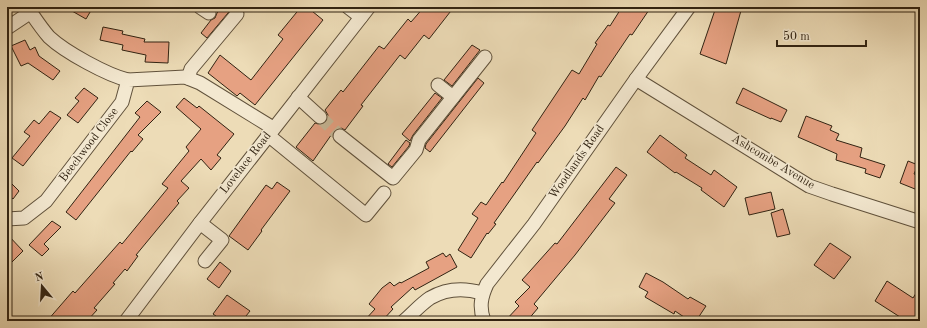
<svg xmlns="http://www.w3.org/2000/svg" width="927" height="328" viewBox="0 0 927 328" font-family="'Old Standard TT',serif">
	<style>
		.building { fill: #e6a182; stroke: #312312 }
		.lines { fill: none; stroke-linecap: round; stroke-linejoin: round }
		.minor-tunnel { stroke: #c7b796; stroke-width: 13; stroke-dasharray: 13 6; stroke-linecap: butt }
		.minor-casing { stroke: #60513b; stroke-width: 15 }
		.minor { stroke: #f3e8d0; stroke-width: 13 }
		.labels { text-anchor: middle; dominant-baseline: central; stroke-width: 3.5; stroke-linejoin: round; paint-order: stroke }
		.street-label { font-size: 12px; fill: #312312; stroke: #f3e8d0 }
	</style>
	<rect width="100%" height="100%" fill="#eddcb7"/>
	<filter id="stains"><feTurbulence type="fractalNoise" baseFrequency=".005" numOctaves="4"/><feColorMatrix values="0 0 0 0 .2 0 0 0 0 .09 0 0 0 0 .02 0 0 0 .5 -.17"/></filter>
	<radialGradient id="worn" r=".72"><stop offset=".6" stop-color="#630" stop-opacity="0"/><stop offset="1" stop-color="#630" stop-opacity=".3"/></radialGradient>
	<g class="building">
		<polygon points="65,7 93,7 86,19"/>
		<polygon points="222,7 233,7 207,38 201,33 211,20 215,18 217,13"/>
		<polygon points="301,7 307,7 323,20 255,105 240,93 237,96 208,73 220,55 251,80 283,39 278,35"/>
		<polygon points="424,7 454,7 429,39 424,35 405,59 400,55 361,105 363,106 345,130 341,128 334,131 313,161 296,147 315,123 322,125 326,122 328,115 325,110 341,90 343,92 379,46 384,49 408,19 411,22"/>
		<polygon points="622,7 651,7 632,35 630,34 601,77 599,76 585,100 583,98 565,126 538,163 537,162 494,223 496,224 488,234 487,233 471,258 458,250 478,218 472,214 481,202 486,205 502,182 503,183 536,133 532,130 572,70 579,74 597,44 595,43 608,25 610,26"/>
		<polygon points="716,7 742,7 726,64 700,54"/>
		<polygon points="103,27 123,31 122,34 145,39 144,42 169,42 168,63 145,62 146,55 122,50 123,45 100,40"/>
		<polygon points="25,40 30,50 35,47 39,56 60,71 53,80 28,63 21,66 11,46"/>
		<polygon points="472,45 480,50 452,86 444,80"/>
		<polygon points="478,78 484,83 430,152 425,148 426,144"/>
		<polygon points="84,88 98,98 78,123 67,115 79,101 75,98"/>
		<polygon points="743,88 787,110 781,122 771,118 771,119 736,103"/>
		<polygon points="435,93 442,98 413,135 410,141 402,134"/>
		<polygon points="184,98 197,108 199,106 234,134 217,155 221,158 211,170 201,159 181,181 189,188 177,201 179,203 136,255 138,256 127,271 125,269 113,283 115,284 94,308 97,310 87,321 47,321 73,291 75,293 120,242 122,244 168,188 162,184 189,151 186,147 201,129 176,107"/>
		<polygon points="147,101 161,112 138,135 143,139 132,152 131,151 76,220 66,212 140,117 135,113"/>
		<polygon points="50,111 61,118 23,166 12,158 30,136 24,132 34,120 39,124"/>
		<polygon points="806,116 832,126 830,130 839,134 836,140 862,148 860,157 885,165 880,178 865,173 866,169 836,160 837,154 798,137"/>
		<polygon points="660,135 687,155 685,158 711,175 714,170 737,187 724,207 701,190 702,188 676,172 675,173 647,152"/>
		<polygon points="406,140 410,143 409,146 392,167 388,164"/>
		<polygon points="908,161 918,165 914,174 920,176 920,191 900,183"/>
		<polygon points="616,167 627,175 609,199 615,203 575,255 534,304 538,308 527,321 505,321 519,306 515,302 530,287 522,280 555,243 557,244"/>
		<polygon points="7,179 19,191 13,199 7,194"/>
		<polygon points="277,182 290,191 261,230 262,231 248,250 229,236 266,185 272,189"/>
		<polygon points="771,192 775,209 749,215 745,198"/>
		<polygon points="783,209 790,234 777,237 771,213"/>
		<polygon points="52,221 61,227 44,244 49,249 42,256 29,245"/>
		<polygon points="7,234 23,251 12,262 7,256"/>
		<polygon points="830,243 851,257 834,279 814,265"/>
		<polygon points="443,253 446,257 450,254 457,267 415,290 413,287 391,307 393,309 382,321 364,321 375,309 369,304 382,288 390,282 394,286 400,282 401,283 429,268 426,262"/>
		<polygon points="220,262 231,271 219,288 207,279"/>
		<polygon points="646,273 663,282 688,299 690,297 706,306 696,321 690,321 675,311 674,314 645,297 648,292 639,287"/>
		<polygon points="887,281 913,298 920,287 920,321 898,321 900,317 875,301"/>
		<polygon points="227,295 250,311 242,321 223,321 213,314"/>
	</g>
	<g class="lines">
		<polyline class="minor-tunnel" points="320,117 340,136"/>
		<defs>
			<g id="minor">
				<path d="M27,7C34,17 41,28 49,37C65,52 107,75 128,80"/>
				<polyline points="200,7 209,13"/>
				<polyline points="348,7 361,17"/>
				<polyline points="7,28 31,12"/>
				<polyline points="188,78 191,69 237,14"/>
				<polyline points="636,79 809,186 832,194 920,222"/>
				<polyline points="438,85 453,97"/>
				<polyline points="298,97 320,117"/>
				<polyline points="268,135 366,215 384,193"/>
				<polyline points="340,136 393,178 416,150 419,140 485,57"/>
				<polyline points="7,219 24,218 46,201 122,102 128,80 185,77 200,83 273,128"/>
				<polyline points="200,223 222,240 205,261"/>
				<polyline points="126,321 200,223 369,7"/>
				<path d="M404,321C412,314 421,304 430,298C447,288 465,288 482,293"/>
				<path d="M484,321C479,307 481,297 487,284L534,224L636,79L689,7"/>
			</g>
		</defs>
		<use href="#minor" class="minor-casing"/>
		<use href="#minor" class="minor"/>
	</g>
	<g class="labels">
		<g class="street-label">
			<text transform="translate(89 145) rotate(-53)">Beechwood Close</text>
			<text transform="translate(577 162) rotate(-55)">Woodlands Road</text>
			<text transform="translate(773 162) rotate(31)">Ashcombe Avenue</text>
			<text transform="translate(246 163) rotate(-52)">Lovelace Road</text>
		</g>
	</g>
	<rect width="927" height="328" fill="none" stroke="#eddcb7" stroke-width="24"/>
	<rect x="8" y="8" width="911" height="312" fill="none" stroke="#312312" stroke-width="2"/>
	<rect x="12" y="12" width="903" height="304" fill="none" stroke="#312312"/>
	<g transform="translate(42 286) rotate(342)" stroke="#f3e8d0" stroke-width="3" paint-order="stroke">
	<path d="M0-3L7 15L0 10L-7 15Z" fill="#312312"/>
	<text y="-6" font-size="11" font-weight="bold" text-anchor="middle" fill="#312312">N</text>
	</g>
	<path d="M777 40v6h89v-6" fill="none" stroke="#312312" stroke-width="2"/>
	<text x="783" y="40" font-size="12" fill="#312312" stroke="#f3e8d0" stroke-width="3" paint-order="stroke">50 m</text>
	<rect width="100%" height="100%" filter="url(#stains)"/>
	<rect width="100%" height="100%" fill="url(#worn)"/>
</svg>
